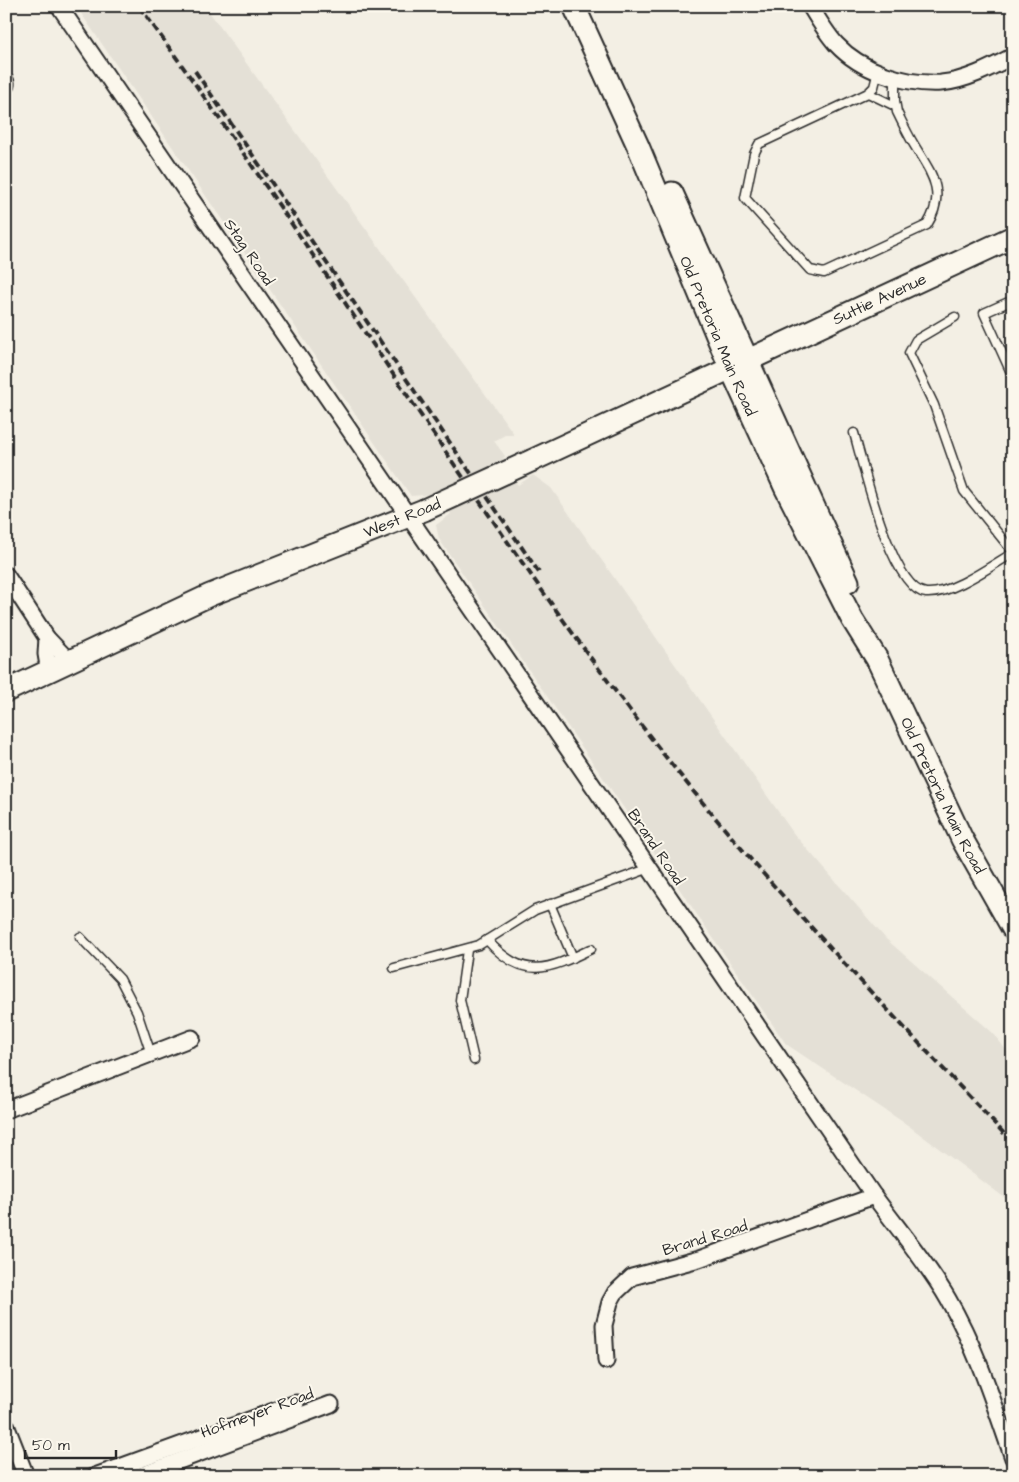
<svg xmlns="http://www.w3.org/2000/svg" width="1019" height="1482" viewBox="0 0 1019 1482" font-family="'Architects Daughter',sans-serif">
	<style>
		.built { fill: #e4e0d6 }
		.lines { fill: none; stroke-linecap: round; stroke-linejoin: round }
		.lane-casing { stroke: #2b2b2b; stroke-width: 11 }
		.street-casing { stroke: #2b2b2b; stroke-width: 19 }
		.secondary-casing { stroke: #2b2b2b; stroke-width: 25 }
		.lane { stroke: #fbf7ec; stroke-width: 8 }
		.street { stroke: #fbf7ec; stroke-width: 15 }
		.secondary { stroke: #fbf7ec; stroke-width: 21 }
		.rail { stroke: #2b2b2b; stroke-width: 4; stroke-dasharray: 8 4; stroke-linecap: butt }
		.secondary-bridge-casing { stroke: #2b2b2b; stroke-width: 25; stroke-linecap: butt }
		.secondary-bridge { stroke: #fbf7ec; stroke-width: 21 }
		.labels { text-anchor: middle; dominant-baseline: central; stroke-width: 4; stroke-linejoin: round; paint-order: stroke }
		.street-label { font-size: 16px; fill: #2b2b2b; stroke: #fbf7ec }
	</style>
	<rect width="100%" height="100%" fill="#f3efe4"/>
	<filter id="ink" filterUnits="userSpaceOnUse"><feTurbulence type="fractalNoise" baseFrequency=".02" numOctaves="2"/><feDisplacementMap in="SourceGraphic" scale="10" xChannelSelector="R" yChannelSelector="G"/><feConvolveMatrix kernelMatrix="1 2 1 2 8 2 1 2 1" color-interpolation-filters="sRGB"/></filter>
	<g filter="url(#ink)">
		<polygon class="built" points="76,6 205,6 514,434 505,435 494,441 505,456 500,463 518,485 533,475 551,488 794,834 886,939 993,1033 1013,1059 1013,1204 909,1126 786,1044 439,539 436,525 451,514 434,494 411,496"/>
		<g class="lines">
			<defs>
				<g id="lane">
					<path d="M878,71L874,87L868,93L759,144L754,154L745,198L810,270L824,273L927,225C948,191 930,172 913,143C907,133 902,122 897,112L895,101V77"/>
					<polyline points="868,93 895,106"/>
					<polyline points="1013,300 984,313 1013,377"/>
					<polyline points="955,317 916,340 909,353 934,405 964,491 1013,552"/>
					<path d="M854,433C863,464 891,589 926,593C951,595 991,566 1013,553"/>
					<polyline points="550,904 573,958"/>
					<polyline points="80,937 120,979 137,1012 151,1054"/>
					<path d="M487,940C524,981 548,970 591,949"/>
					<polyline points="467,950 460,1000 474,1060"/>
					<polyline points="394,968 479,945 535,910 650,868"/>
				</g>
				<g id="street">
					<path d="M59,6L874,1196C898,1229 928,1264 948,1299C977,1349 994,1404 1013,1458"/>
					<path d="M810,6C818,19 826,33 836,44C861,71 905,85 941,83C966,81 992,67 1013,56"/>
					<polyline points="6,82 6,85"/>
					<polyline points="6,575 47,638 70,662"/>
					<polyline points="47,638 46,654 49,672"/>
					<polyline points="6,1110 192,1038"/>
					<polyline points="606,1361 604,1325 610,1302 615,1293 632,1277 699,1259 874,1196"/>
					<polyline points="6,1425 26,1476"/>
					<polyline points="95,1476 296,1403"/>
					<polyline points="139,1476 331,1404"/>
				</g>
				<g id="secondary">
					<path id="s1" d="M574,6L638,146L730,367L785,487L852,619L877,659L962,839L1013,929"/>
					<polyline points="672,193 848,582"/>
					<path id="s2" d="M533,460L1013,237"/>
					<polyline points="6,691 210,595 424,510"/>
				</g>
			</defs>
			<use href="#lane" class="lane-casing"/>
			<use href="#street" class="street-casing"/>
			<use href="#secondary" class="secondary-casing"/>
			<use href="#lane" class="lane"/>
			<use href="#street" class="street"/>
			<use href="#secondary" class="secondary"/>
			<g class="rail">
				<path d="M139,6C314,245 467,499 648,734C759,879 888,1009 1013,1143"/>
				<polyline points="195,71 540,574"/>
			</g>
			<defs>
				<polyline id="secondary-bridge" points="424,510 533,460"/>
			</defs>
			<use href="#secondary-bridge" class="secondary-bridge-casing"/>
			<use href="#secondary-bridge" class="secondary-bridge"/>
		</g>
	</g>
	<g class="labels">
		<g class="street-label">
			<text transform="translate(249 252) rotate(56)">Stag Road</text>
			<text stroke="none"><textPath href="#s2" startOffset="382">Suttie Avenue</textPath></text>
			<text stroke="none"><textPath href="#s1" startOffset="360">Old Pretoria Main Road</textPath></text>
			<text transform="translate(402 518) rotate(-22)">West Road</text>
			<text stroke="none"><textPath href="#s1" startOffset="872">Old Pretoria Main Road</textPath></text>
			<text transform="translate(656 847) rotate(56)">Brand Road</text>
			<text transform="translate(705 1238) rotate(-17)">Brand Road</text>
			<text transform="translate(257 1413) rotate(-20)">Hofmeyer Road</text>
		</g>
	</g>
	<rect width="1019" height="1482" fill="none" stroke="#fbf7ec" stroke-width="25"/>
	<rect x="12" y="12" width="994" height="1457" fill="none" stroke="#2b2b2b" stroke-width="2" filter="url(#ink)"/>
	<path d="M25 1450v8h91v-8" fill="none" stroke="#2b2b2b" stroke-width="2.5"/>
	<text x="32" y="1450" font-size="15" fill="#2b2b2b" stroke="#fbf7ec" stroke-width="4" paint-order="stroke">50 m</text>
</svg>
